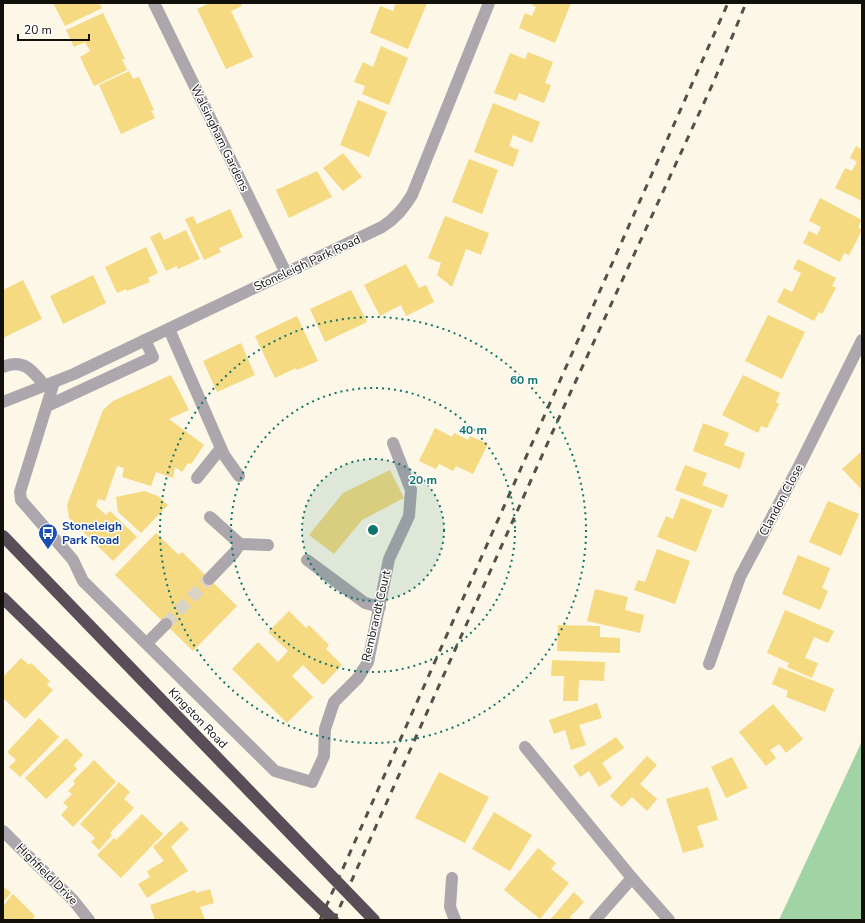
<svg xmlns="http://www.w3.org/2000/svg" width="865" height="923" viewBox="0 0 865 923" font-family="'Nunito Sans',sans-serif">
	<style>
		.green { fill: #a2d3a5 }
		.building { fill: #f5da82 }
		.lines { fill: none; stroke-linecap: round; stroke-linejoin: round }
		.minor-tunnel { stroke: #d9d4c6; stroke-width: 12; stroke-dasharray: 12 6; stroke-linecap: butt }
		.minor { stroke: #aca7ac; stroke-width: 12 }
		.highway { stroke: #594d58; stroke-width: 12 }
		.rail { stroke: #525048; stroke-width: 3; stroke-dasharray: 7 7; stroke-linecap: butt }
		.ring { fill: none; stroke: #0f766e; stroke-width: 2; stroke-dasharray: 2 4 }
		.labels { text-anchor: middle; dominant-baseline: central; stroke-width: 3; stroke-linejoin: round; paint-order: stroke }
		.street-label { font-size: 12px; fill: #12100b; stroke: #fff }
		.transit-label { font-size: 12px; font-weight: bold; fill: #164399; stroke: #fff; text-anchor: start }
		.centre { fill: #0f766e; stroke: #fff; stroke-width: 2 }
		.ring-label { font-size: 12px; text-anchor: middle; font-weight: bold; fill: #0f766e; stroke: #fff; stroke-width: 3; stroke-linejoin: round; paint-order: stroke }
	</style>
	<rect width="100%" height="100%" fill="#fcf7e7"/>
	<polygon class="green" points="862,741 862,920 779,920"/>
	<g class="building">
		<polygon points="53,3 99,3 102,8 65,26"/>
		<polygon points="210,3 240,3 242,6 231,11 253,57 226,69 197,9"/>
		<polygon points="396,3 427,3 408,49 370,33 380,6 393,11"/>
		<polygon points="529,3 571,3 555,43 519,28 525,13 532,16 536,7"/>
		<polygon points="103,13 125,59 122,60 127,70 94,86 80,57 90,51 85,42 74,47 66,30"/>
		<polygon points="381,46 408,58 389,105 362,94 365,86 354,82 363,62 373,67"/>
		<polygon points="528,52 553,62 545,83 551,85 544,103 519,93 516,101 494,93 510,53 525,59"/>
		<polygon points="129,71 133,79 139,77 154,110 151,111 155,118 121,134 99,85"/>
		<polygon points="358,100 387,112 369,157 340,145"/>
		<polygon points="493,103 540,122 532,143 513,135 509,146 519,150 513,167 474,152"/>
		<polygon points="856,146 862,150 862,201 835,188 845,168 852,171 857,162 850,158"/>
		<polygon points="343,153 362,177 343,191 323,168"/>
		<polygon points="469,159 498,170 482,214 452,202"/>
		<polygon points="317,171 332,197 289,218 276,190"/>
		<polygon points="820,198 862,220 858,227 862,230 855,244 849,255 844,253 840,262 803,243 809,231 817,235 821,227 809,221"/>
		<polygon points="230,209 243,237 219,248 221,252 204,260 185,219 193,216 197,224"/>
		<polygon points="445,216 489,233 481,255 466,249 452,287 437,275 441,263 428,258"/>
		<polygon points="186,230 200,259 178,269 177,266 166,271 150,237 160,232 164,240"/>
		<polygon points="146,247 158,273 148,278 150,282 127,291 126,289 117,293 105,267"/>
		<polygon points="798,259 836,278 832,286 836,288 822,314 819,312 814,321 777,302 784,288 792,292 801,273 793,269"/>
		<polygon points="406,264 419,288 426,285 434,302 406,316 401,305 380,316 364,285"/>
		<polygon points="93,275 106,303 63,324 50,296"/>
		<polygon points="23,280 42,319 3,338 3,290"/>
		<polygon points="351,290 367,322 325,342 310,309"/>
		<polygon points="768,315 805,332 782,379 745,361"/>
		<polygon points="297,316 318,361 297,370 296,368 275,378 255,336"/>
		<polygon points="241,343 255,375 217,392 203,361"/>
		<polygon points="171,375 189,410 169,419 204,445 191,464 188,463 182,472 175,467 173,478 156,472 151,486 122,477 124,468 117,466 105,501 98,499 96,506 106,515 110,511 137,537 113,561 69,518 67,505 103,410 113,401"/>
		<polygon points="743,375 780,393 776,402 779,404 767,428 761,426 758,433 722,415"/>
		<polygon points="703,423 729,433 724,445 745,453 740,469 693,451"/>
		<polygon points="435,428 452,437 454,433 468,440 470,436 488,444 473,474 456,466 453,471 439,464 436,469 419,461"/>
		<polygon points="862,451 862,490 842,469"/>
		<polygon points="685,465 707,473 702,485 728,495 723,508 675,490"/>
		<polygon points="390,470 404,498 362,520 334,554 309,535 343,493"/>
		<polygon points="144,491 158,496 168,505 141,533 118,512 116,497"/>
		<polygon points="681,498 712,510 696,552 657,537 666,516 673,519"/>
		<polygon points="828,501 859,514 841,556 809,542"/>
		<polygon points="156,533 179,555 182,552 237,606 193,651 115,575"/>
		<polygon points="657,549 690,561 675,604 634,590 638,580 645,582"/>
		<polygon points="798,555 830,568 822,588 828,591 820,610 782,594"/>
		<polygon points="595,589 628,597 625,610 644,615 640,633 587,621"/>
		<polygon points="785,610 834,631 828,643 814,637 805,658 818,663 812,678 787,667 789,663 767,653"/>
		<polygon points="289,611 306,628 309,625 329,645 326,649 342,665 323,685 303,665 292,676 313,697 287,723 232,669 258,642 278,662 288,651 268,632"/>
		<polygon points="558,625 600,626 600,637 620,638 620,653 557,651"/>
		<polygon points="21,658 29,665 31,663 50,681 47,685 53,690 25,719 3,698 3,677"/>
		<polygon points="552,660 605,662 604,681 579,680 578,701 563,701 564,676 551,676"/>
		<polygon points="779,667 834,689 825,712 786,697 788,691 772,684"/>
		<polygon points="597,703 602,718 579,725 586,745 571,750 565,730 554,734 549,720"/>
		<polygon points="773,704 803,739 786,753 779,744 770,750 776,758 766,766 739,732"/>
		<polygon points="39,718 59,737 20,777 9,767 16,760 7,752"/>
		<polygon points="616,737 624,748 602,763 612,778 599,787 589,771 580,777 573,766"/>
		<polygon points="66,738 83,755 74,765 77,769 46,799 25,778"/>
		<polygon points="647,756 657,765 640,784 657,799 647,811 632,797 622,807 610,796"/>
		<polygon points="732,757 748,788 726,798 711,767"/>
		<polygon points="94,760 116,782 73,827 61,815 68,807 63,803 72,794 68,791 75,784 73,781"/>
		<polygon points="439,772 489,797 465,843 415,818"/>
		<polygon points="119,782 130,792 124,799 134,808 110,833 112,835 99,850 91,842 95,838 80,824"/>
		<polygon points="708,787 718,820 697,826 704,847 683,853 666,799"/>
		<polygon points="494,812 532,835 510,871 472,849"/>
		<polygon points="142,814 163,834 121,878 97,855 114,838 116,840"/>
		<polygon points="181,821 189,829 171,847 188,871 147,898 138,884 150,877 147,871 164,861 153,847"/>
		<polygon points="538,848 556,863 551,869 569,883 540,919 504,890"/>
		<polygon points="3,886 11,893 3,902"/>
		<polygon points="210,889 214,903 200,907 205,920 155,920 150,905 195,890 196,893"/>
		<polygon points="574,892 584,902 570,917 573,920 550,920"/>
		<polygon points="13,894 35,916 32,920 3,920 3,906"/>
	</g>
	<g class="lines">
		<polyline class="minor-tunnel" points="166,624 209,579"/>
		<g class="minor">
			<polyline points="154,3 286,273"/>
			<polyline points="169,329 224,455 239,476"/>
			<path d="M3,367C24,358 33,371 45,386"/>
			<polyline points="54,382 20,492 21,500 73,560 83,581 275,771 312,782 324,756 325,729 334,702 358,678 368,662 389,559 409,516 411,490 393,443"/>
			<path d="M3,402L74,374L382,227C396,218 403,209 412,195L489,3"/>
			<polyline points="47,406 153,357 145,340"/>
			<polyline points="197,478 221,448"/>
			<polyline points="210,517 240,544 268,545"/>
			<polyline points="307,560 365,603 380,607"/>
			<polyline points="209,579 234,553 240,544"/>
			<polyline points="147,643 166,624"/>
			<polyline points="709,664 740,577 799,466 862,340"/>
			<polyline points="525,747 632,878"/>
			<polyline points="3,831 73,900 89,920"/>
			<polyline points="452,878 450,907 455,920"/>
			<polyline points="595,920 632,878 669,920"/>
		</g>
		<g class="highway">
			<polyline points="3,536 374,920"/>
			<polyline points="3,598 333,920"/>
		</g>
		<g class="rail">
			<polyline points="320,920 728,3"/>
			<polyline points="334,920 562,411 714,81 746,3"/>
		</g>
	</g>
	<circle cx="373" cy="530" r="71" fill="#0f766e" fill-opacity=".12"/>
	<g class="ring">
		<circle cx="373" cy="530" r="71"/>
		<circle cx="373" cy="530" r="142"/>
		<circle cx="373" cy="530" r="213"/>
	</g>
	<defs>
		<symbol id="bus-pin" viewBox="-11 -11 22 30"><path d="M0 17L-7.5 6A9.5 9.5 0 1 1 7.5 6Z" fill="#1a4fb4" stroke="#fff"/><path d="M-5-6H5V4H4V6H2V4H-2V6H-4V4H-5ZM-3.5-4V0h7V-4ZM-3.5 1.2v1.5H-2V1.2ZM2 1.2v1.5H3.5V1.2Z" fill="#fff"/></symbol>
	</defs>
	<g fill-rule="evenodd">
		<use href="#bus-pin" x="37" y="522" width="22" height="30"/>
	</g>
	<g class="labels">
		<g class="street-label">
			<text transform="translate(220 138) rotate(64)">Walsingham Gardens</text>
			<text transform="translate(307 263) rotate(-25)">Stoneleigh Park Road</text>
			<text transform="translate(781 500) rotate(-62)">Clandon Close</text>
			<text transform="translate(376 616) rotate(-77)">Rembrandt Court</text>
			<text transform="translate(198 718) rotate(46)">Kingston Road</text>
			<text transform="translate(47 874) rotate(45)">Highfield Drive</text>
		</g>
		<g class="transit-label">
			<text x="62" y="526">Stoneleigh<tspan x="62" dy="14">Park Road</tspan></text>
		</g>
	</g>
	<circle cx="373" cy="530" r="6" class="centre"/>
	<g class="ring-label">
		<text x="524" y="384">60 m</text>
		<text x="473" y="434">40 m</text>
		<text x="423" y="484">20 m</text>
	</g>
	<rect width="865" height="923" fill="none" stroke="#12100b" stroke-width="8"/>
	<path d="M18 34v6h71v-6" fill="none" stroke="#12100b" stroke-width="2"/>
	<text x="24" y="34" font-size="12" fill="#12100b" stroke="#ffffff" stroke-width="3" paint-order="stroke">20 m</text>
</svg>
